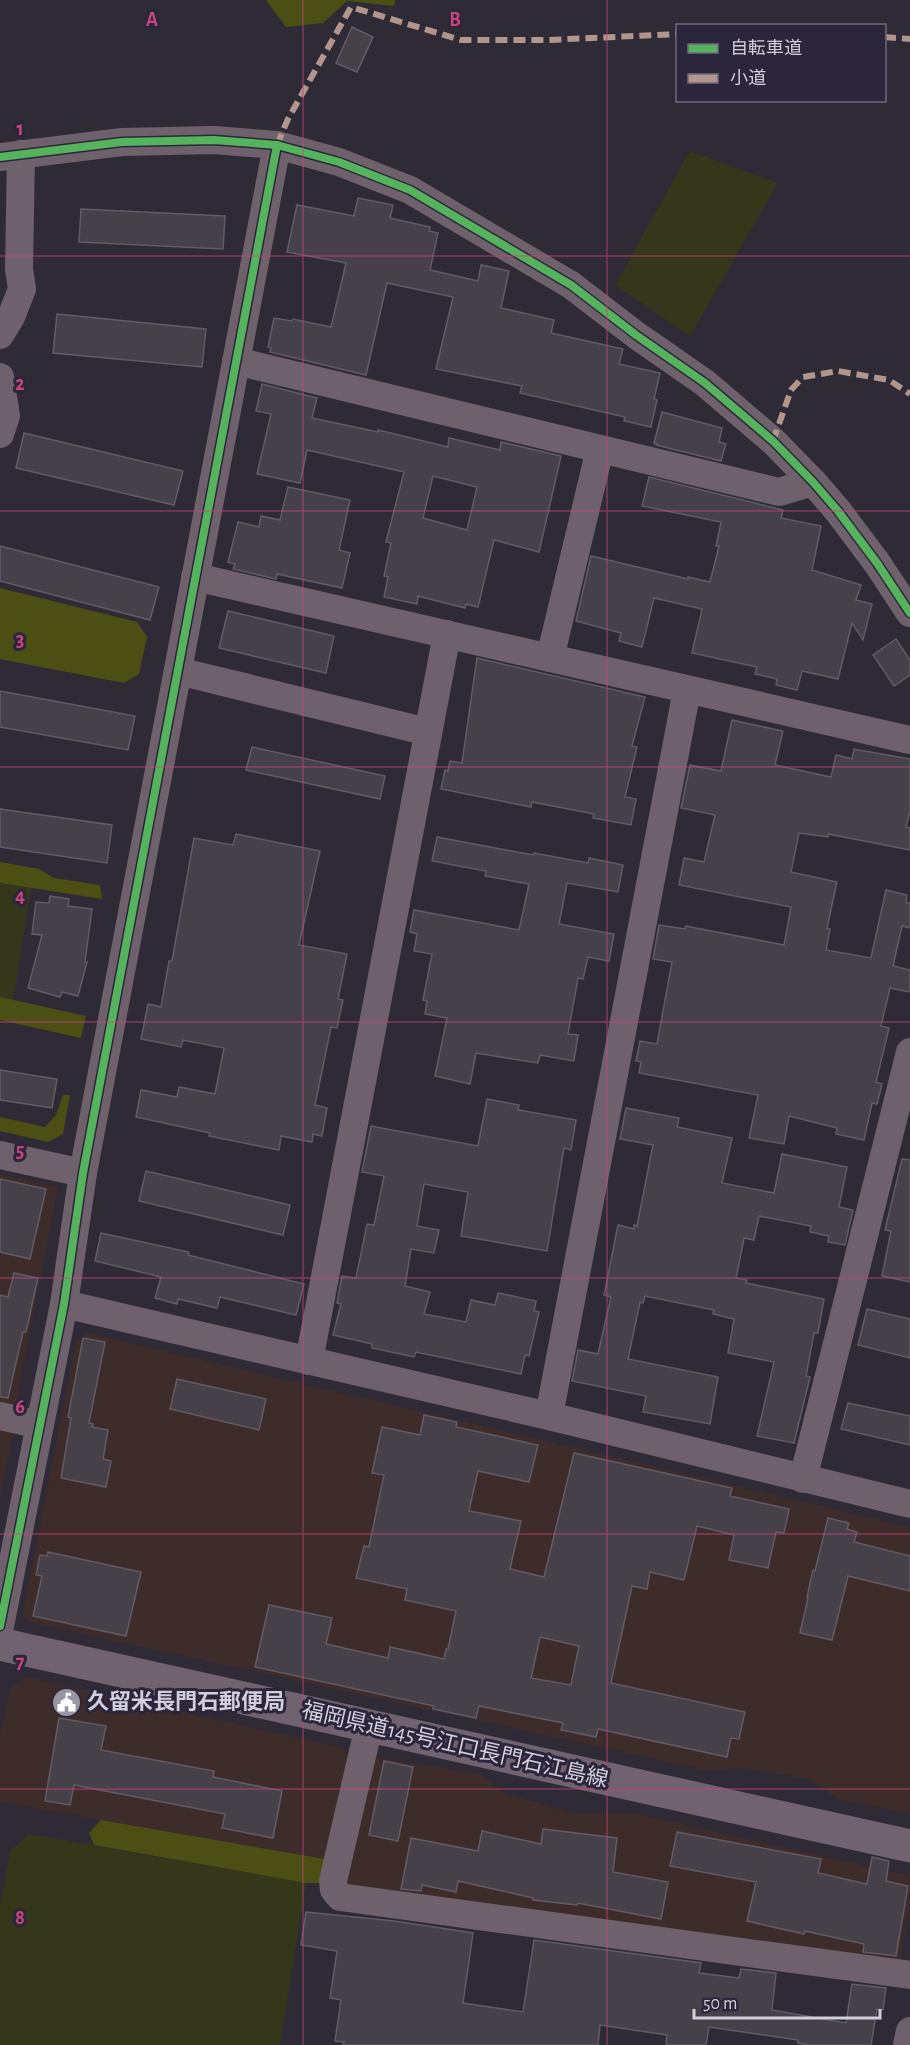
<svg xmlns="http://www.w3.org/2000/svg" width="910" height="2045" viewBox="0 0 910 2045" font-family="'Alegreya Sans','Noto Sans JP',sans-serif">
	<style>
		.commercial { fill: #3e2c2a }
		.green { fill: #343719 }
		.forest { fill: #4b4f13 }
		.building { fill: #464049; stroke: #615b65; stroke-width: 1.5; fill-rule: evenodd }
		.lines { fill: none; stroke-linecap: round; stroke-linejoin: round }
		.minor { stroke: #6f616b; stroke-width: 28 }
		.major { stroke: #70626e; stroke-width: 33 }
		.quiet { stroke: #b2968c; stroke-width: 6; stroke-dasharray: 12 6; stroke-linecap: butt }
		.cycleway-casing { stroke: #2c263c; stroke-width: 11 }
		.cycleway { stroke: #56b35d; stroke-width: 8 }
		.grid { fill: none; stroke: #c6467c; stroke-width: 1.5; stroke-opacity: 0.55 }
		.labels { text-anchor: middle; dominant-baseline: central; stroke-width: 6; stroke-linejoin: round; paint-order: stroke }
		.poi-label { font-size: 22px; font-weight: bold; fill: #d2cfdd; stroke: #2c263c; text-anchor: start }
		.street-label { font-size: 22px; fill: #d2cfdd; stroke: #2c263c }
		.grid-label { font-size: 20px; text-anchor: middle; font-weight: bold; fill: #c6467c; stroke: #2c263c; stroke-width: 6; stroke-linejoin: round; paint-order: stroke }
	</style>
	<rect width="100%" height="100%" fill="#2e2b37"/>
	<g class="commercial">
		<polygon points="0,1174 58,1187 15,1408 0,1405"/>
		<polygon points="88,1333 910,1527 910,1814 838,1799 809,1779 743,1768 704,1770 29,1622 23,1613 76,1342"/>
		<polygon points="0,1428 13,1431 0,1495"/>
		<polygon points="27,1677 344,1748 349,1761 325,1859 0,1802 0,1738 10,1689"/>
		<polygon points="373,1757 480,1774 505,1794 574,1813 638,1814 910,1876 910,1902 899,1965 344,1885"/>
	</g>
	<g class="green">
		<polygon points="690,151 778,183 690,336 615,285"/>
		<polygon points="0,883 31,888 10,1021 0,1020"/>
		<polygon points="29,1834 306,1883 280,2045 0,2045 0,1908 10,1851"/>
	</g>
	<g class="forest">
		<polygon points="266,0 395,0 394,6 347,1 323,23 286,27"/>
		<polygon points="0,588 137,622 147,637 139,674 124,683 0,659"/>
		<polygon points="0,862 39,869 54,878 100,885 102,899 0,883"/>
		<polygon points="0,997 86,1016 81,1038 0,1020"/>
		<polygon points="63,1095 70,1095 63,1134 48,1142 0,1131 0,1117 45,1127 56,1115"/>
		<polygon points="101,1820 325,1859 320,1883 306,1883 94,1845 89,1833"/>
	</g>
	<g class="building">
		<polygon points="352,27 373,37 357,72 336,63"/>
		<polygon points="358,198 393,205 390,218 430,227 429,231 438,233 430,270 478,281 481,265 509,271 501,308 554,320 551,333 623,349 619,364 660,373 654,399 657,400 651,427 624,421 625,417 520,393 522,386 436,369 453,297 387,283 366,375 270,352 271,348 268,347 274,318 292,321 293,319 331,327 346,263 287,252 297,205 354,216"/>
		<polygon points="81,209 225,216 223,249 79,242"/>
		<polygon points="57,314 206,329 202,367 53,353"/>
		<path d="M262,384L317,398L312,418L378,432V430L448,447L449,438L500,450L501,442L561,456L539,552L494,540L478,607L466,604L465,608L418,596L417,604L384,597L388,577L384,576L391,543L386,542L404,472L307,450L300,483L257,474L271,414L256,411ZM433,476L477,487L467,530L423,518Z"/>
		<polygon points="662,412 722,428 719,442 726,444 721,461 656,445 657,443 654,443"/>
		<polygon points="24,433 183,471 174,505 16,468"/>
		<polygon points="649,477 783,510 781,518 821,526 812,570 861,585 856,600 872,604 863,640 852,623 838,679 802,671 797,690 776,685 777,679 755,674 757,667 692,653 702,609 654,598 642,647 619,641 621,633 576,621 591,556 688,579 688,577 710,582 719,546 716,546 721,522 642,506"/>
		<polygon points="288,487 350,500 339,550 350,553 342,588 277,574 276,579 233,569 235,564 228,562 238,522 259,527 261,516 280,520"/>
		<polygon points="0,546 159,587 150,620 0,581"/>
		<polygon points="228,611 334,636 326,673 219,648"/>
		<polygon points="896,639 910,660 910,675 894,686 873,655"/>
		<polygon points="477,658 645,697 632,746 637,747 625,797 636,799 631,825 593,818 594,814 532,802 531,807 441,789 445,770 448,771 450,761 462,763"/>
		<polygon points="0,691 135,716 128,750 0,727"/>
		<polygon points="732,720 783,731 775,765 831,777 836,755 852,759 854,749 910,759 910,811 906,827 910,828 910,850 828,834 828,837 799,833 791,872 837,882 827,928 830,929 826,950 871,958 886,890 907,895 906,903 910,903 910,928 902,926 893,966 910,970 910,992 890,988 881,1026 889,1028 876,1082 882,1084 877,1104 872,1103 864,1140 836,1134 837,1128 789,1116 784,1144 749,1138 758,1095 639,1073 641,1062 636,1061 640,1041 657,1044 672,962 653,959 659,925 685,929 686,926 784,945 791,907 679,885 684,858 704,862 715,815 681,808 690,765 721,771"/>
		<polygon points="252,747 385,776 380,799 246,770"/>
		<polygon points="0,809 112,825 107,863 0,847"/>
		<polygon points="236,834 320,851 299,945 347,954 338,999 343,1000 337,1028 331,1027 315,1105 327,1108 322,1136 313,1134 312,1142 281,1136 279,1150 209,1136 210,1133 136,1117 141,1090 177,1097 179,1087 215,1094 224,1048 183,1040 181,1047 141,1039 148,1004 161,1007 169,961 172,961 194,838 233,845"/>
		<polygon points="437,837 533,855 534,853 588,863 589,858 623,865 618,892 567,883 559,924 614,934 609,961 588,957 583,979 578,978 568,1034 578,1035 574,1061 540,1055 538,1063 476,1053 470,1084 435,1076 447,1018 425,1014 427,1001 423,1000 432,954 414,951 417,934 410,932 414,910 519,930 529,884 485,876 486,871 432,861"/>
		<polygon points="50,896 69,899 68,906 92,909 85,962 87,962 78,996 62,992 60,997 28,988 42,935 32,934 36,902 49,903"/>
		<polygon points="0,1070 57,1079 52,1108 0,1100"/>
		<polygon points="487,1099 519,1105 518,1110 576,1120 571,1150 564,1148 547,1251 461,1236 468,1192 424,1184 417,1226 439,1230 434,1253 411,1249 405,1286 430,1292 424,1314 466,1322 471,1300 495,1305 498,1293 536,1301 534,1311 539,1312 529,1356 525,1355 521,1374 416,1352 414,1357 372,1348 372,1344 333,1335 341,1304 337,1303 342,1276 356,1278 367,1224 374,1225 384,1176 362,1172 371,1126 478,1146"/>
		<polygon points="626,1108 679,1118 677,1127 732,1138 722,1183 774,1193 782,1154 847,1167 839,1207 853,1210 845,1245 828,1242 829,1236 810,1232 811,1226 759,1216 754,1240 744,1238 736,1278 747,1280 746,1283 824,1299 818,1333 814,1333 806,1376 810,1377 794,1443 757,1436 774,1362 728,1353 734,1319 713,1314 714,1310 645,1296 643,1303 640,1302 628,1359 718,1377 710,1424 643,1412 646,1396 572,1381 578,1350 598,1354 611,1297 604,1295 618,1225 634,1229 634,1225 637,1226 653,1145 620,1139"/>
		<polygon points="902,1159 910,1160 910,1282 882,1276 891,1231 885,1230"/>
		<polygon points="146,1171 290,1205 283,1235 139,1201"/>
		<polygon points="0,1179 46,1189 30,1259 0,1252"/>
		<polygon points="101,1233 189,1252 188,1255 304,1284 296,1315 220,1297 217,1308 178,1299 177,1304 155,1298 161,1277 95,1261"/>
		<polygon points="14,1273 38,1278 26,1332 23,1332 8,1398 0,1397 0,1295 8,1297"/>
		<polygon points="867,1309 910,1319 910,1358 858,1345"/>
		<polygon points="83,1338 105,1342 89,1423 93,1424 92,1427 108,1430 103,1459 111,1461 106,1487 61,1478 71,1418 68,1417"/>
		<polygon points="177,1379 266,1399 259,1430 170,1409"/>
		<polygon points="848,1403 910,1416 910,1445 841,1429"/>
		<path d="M424,1415L457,1422L456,1427L538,1445L529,1482L478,1471L469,1511L521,1521L510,1569L544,1577L574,1453L732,1488L730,1496L789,1509L784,1533L776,1532L768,1568L729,1560L734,1535L697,1526L684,1580L650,1572L647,1589L632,1586L611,1683L745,1712L739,1739L731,1738L727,1757L598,1729L596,1737L561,1730L563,1723L479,1706L476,1718L433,1709L434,1706L255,1667L269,1605L332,1618L326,1644L388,1658L390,1647L444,1659L446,1649H448L456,1611L405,1600L407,1589L356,1578L364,1546L369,1547L384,1475L372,1473L382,1427L420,1435ZM540,1637L579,1646L571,1685L531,1678Z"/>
		<polygon points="828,1518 849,1523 847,1529 857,1532 854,1542 910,1556 910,1591 848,1576 832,1640 800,1633 808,1598 807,1597 813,1570 815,1571"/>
		<polygon points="48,1552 141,1572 126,1636 33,1616 42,1576 36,1575 40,1555 47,1556"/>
		<polygon points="59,1718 106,1726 101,1750 214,1771 213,1777 282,1791 273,1838 222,1828 225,1814 74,1785 70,1805 45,1801"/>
		<polygon points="384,1761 413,1767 398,1841 369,1835"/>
		<polygon points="543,1829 617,1838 613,1872 668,1882 661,1919 578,1903 577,1905 533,1900 533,1898 458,1881 456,1892 422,1885 421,1891 401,1889 411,1838 478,1851 482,1831 541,1844"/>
		<polygon points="677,1832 821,1859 818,1873 867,1884 872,1857 889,1861 886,1881 908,1886 896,1956 863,1952 864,1944 805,1931 804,1934 747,1921 756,1882 670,1866"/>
		<polygon points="306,1912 394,1921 473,1933 463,2003 523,2012 534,1940 701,1963 699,1973 739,1978 741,1969 776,1973 772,2010 846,2023 852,1984 886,1988 883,2010 877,2009 871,2045 809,2045 798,2043 798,2040 709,2027 706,2045 666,2045 667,2035 600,2025 598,2045 343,2045 344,2042 335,2041 341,2000 330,1998 337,1951 301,1945"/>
	</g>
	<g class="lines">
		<g class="minor">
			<polyline points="0,157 122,142 214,140 277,145 339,162 410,190 571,285 636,335 705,383 773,441 813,482 838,511 877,563 910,613"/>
			<polyline points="0,335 11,317 22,289 19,269 21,154"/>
			<polyline points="236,361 779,492 813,482"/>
			<polyline points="0,377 6,416 0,434"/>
			<polyline points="195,577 910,740"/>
			<polyline points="550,658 600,449"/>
			<polyline points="178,671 428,732"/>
			<polyline points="0,1155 83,1173"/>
			<polyline points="64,1304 549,1416 910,1504"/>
			<polyline points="309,1361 447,634"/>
			<polyline points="0,1416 40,1425"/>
			<polyline points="549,1416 687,690"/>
			<polyline points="803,1479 910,1052"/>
			<polyline points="0,1626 64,1304 83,1173 277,145"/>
			<polyline points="369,1726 333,1881 334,1890 340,1897 910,1975"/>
			<polyline points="907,2045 910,2031"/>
		</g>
		<polyline class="major" points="0,1644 910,1846"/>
		<g class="quiet">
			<polyline points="884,37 910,39"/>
			<polyline points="277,145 288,119 351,7 461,40 548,40 678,34"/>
			<polyline points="773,441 791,390 803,377 838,371 889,380 910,394"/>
		</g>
		<defs>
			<g id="cycleway">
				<polyline points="0,157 122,142 214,140 277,145 339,162 410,190 571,285 636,335 705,383 773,441 813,482 838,511 877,563 910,613"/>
				<polyline points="0,1626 64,1304 83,1173 277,145"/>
			</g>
		</defs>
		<use href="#cycleway" class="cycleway-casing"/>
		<use href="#cycleway" class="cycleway"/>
	</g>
	<path class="grid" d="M303,0V2045M607,0V2045M0,256H910M0,511H910M0,767H910M0,1022H910M0,1278H910M0,1534H910M0,1789H910"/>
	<defs>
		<symbol id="civic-disc" viewBox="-11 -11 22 22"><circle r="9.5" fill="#9996a3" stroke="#2c263c"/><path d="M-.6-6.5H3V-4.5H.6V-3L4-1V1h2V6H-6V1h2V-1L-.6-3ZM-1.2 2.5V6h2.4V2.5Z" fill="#fff"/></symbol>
	</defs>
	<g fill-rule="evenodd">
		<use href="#civic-disc" x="50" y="1686" width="33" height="33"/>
	</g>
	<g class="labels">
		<g class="poi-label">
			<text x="87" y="1702">久留米長門石郵便局</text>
		</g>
		<g class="street-label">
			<text transform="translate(455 1745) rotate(13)">福岡県道145号江口長門石江島線</text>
		</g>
	</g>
	<g class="grid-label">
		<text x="152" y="26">A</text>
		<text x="455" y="26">B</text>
		<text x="20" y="135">1</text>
		<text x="20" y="390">2</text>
		<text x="20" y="646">3</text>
		<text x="20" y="902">4</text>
		<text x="20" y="1157">5</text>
		<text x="20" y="1413">6</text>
		<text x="20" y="1668">7</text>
		<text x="20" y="1924">8</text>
	</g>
	<rect x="676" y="24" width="210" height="78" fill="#2c263c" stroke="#6e6a7c" stroke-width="1.5"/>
	<rect x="688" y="44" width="30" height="9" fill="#56b35d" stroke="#6e6a7c" stroke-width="1.5"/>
	<text x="730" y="54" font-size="18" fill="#d2cfdd">自転車道</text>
	<rect x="688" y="74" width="30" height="9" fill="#b2968c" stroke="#6e6a7c" stroke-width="1.5"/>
	<text x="730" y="84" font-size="18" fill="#d2cfdd">小道</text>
	<path d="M694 2009v9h186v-9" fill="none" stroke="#d2cfdd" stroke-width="3"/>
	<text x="703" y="2009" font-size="18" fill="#d2cfdd" stroke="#2c263c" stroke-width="4.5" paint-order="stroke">50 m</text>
</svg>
